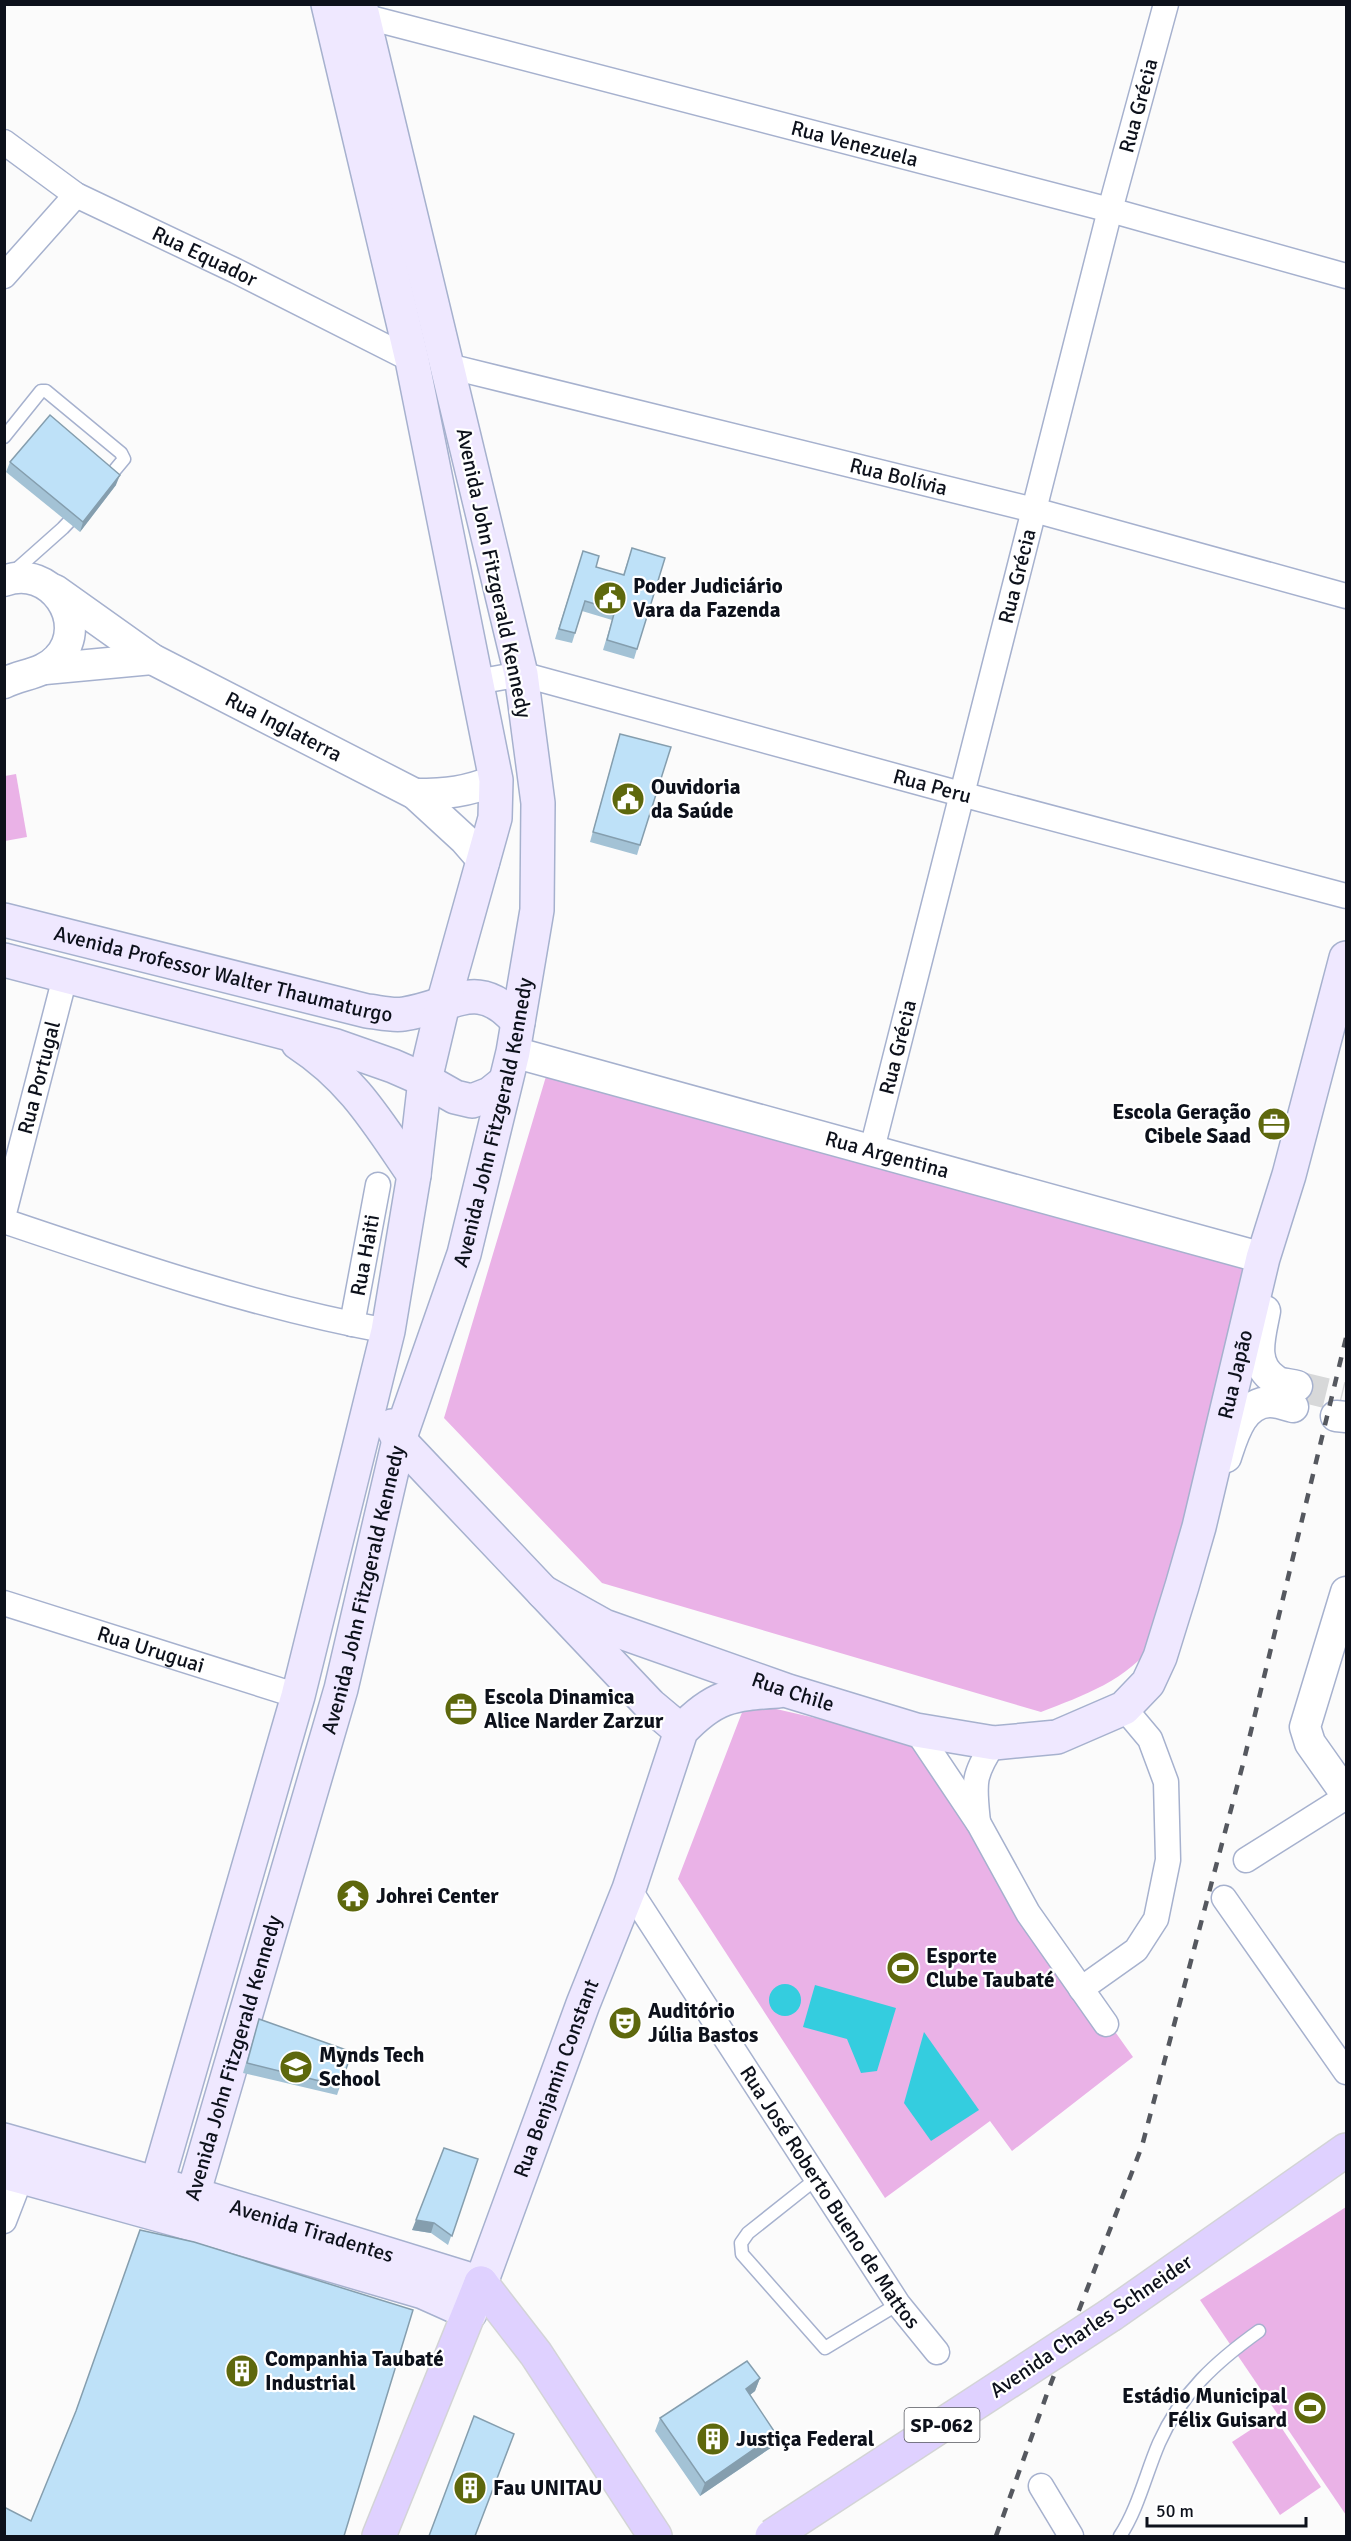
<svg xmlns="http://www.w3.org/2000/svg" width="1351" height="2541" viewBox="0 0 1351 2541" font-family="Signika,sans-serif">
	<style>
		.green { fill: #eab2e7 }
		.water { fill: #34cddf }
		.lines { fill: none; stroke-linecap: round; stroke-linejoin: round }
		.tertiary-tunnel { stroke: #d7d8d9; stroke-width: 30; stroke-dasharray: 30 15; stroke-linecap: butt }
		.service-casing { stroke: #a6b1ce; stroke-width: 15 }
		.minor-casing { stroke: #a6b1ce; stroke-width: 27 }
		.tertiary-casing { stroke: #a6b1ce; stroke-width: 33 }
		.secondary-casing { stroke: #a6b1ce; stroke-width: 36 }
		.primary-casing { stroke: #d3d4d6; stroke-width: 36 }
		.service { stroke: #fff; stroke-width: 12 }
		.minor { stroke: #fff; stroke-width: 24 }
		.tertiary { stroke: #fff; stroke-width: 30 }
		.secondary { stroke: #efe8ff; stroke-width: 33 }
		.primary { stroke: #dfd1ff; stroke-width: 33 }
		.rail { stroke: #55585f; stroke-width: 4.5; stroke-dasharray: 10 10; stroke-linecap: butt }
		.primary-bridge-casing { stroke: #d3d4d6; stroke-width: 36; stroke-linecap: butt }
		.primary-bridge { stroke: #dfd1ff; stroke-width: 33 }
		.wall { fill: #a3c2d5 }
		.shaded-wall { fill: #859eae }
		.building { fill: #bee1f8; stroke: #859eae; stroke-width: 1.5 }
		.labels { text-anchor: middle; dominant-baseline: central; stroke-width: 4.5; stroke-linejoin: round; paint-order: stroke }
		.shield { fill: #fff; stroke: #56585f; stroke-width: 1.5 }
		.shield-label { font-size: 20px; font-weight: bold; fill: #0d111b }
		.street-label { font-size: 21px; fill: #0d111b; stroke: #fff }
		.poi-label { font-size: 21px; font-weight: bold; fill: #0d111b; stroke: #fff; text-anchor: start }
	</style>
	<rect width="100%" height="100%" fill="#fbfbfb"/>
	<g class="green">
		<polygon points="16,774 27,837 5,841 5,776"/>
		<path d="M547,1073L1244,1262L1170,1602C1165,1614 1162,1630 1155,1641C1129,1680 1082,1696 1041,1712L602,1583L444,1418Z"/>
		<polygon points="746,1702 907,1739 1133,2057 1012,2151 990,2121 885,2198 678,1879"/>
		<polygon points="1346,2207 1346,2515 1200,2300"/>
		<polygon points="1273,2415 1321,2487 1280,2515 1232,2442"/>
	</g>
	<g class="water">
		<circle cx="785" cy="2000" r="16"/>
		<polygon points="815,1985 896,2008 877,2071 861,2073 847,2039 803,2027"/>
		<polygon points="924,2032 979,2110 931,2141 904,2103"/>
	</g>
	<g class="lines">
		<polyline class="tertiary-tunnel" points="1297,1386 1342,1397"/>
		<defs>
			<g id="service">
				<polyline points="4,437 41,391 46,391 121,453 124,459 104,483"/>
				<polyline points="18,568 63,528 78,512"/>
				<polyline points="816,2179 748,2233 741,2243 742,2254 825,2348 898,2304"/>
				<path d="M1120,2536C1138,2509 1146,2473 1159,2443C1181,2393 1217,2361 1259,2331"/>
			</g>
			<g id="minor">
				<path id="s1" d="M363,16L1110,210L1346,276"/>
				<path id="s2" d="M4,142L76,195L236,271L412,360"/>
				<polyline points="4,276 76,195"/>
				<path id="s3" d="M448,366L1034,510L1346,596"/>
				<path id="s4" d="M476,682L521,674L961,794L1346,896"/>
				<path id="s5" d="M872,1149L1110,210L1166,4"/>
				<path id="s6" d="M4,1213L65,977"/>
				<path d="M4,1221C131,1264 257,1307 388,1331"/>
				<path id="s7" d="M352,1324L378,1185"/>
				<path id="s8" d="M4,1603L298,1696"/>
				<polyline points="916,1730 979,1824 1028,1913 1106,2024"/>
				<path d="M978,1822C974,1784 972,1776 994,1743"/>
				<polyline points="1246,1860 1346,1797"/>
				<path id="s9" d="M629,1889L898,2304L937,2352"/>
				<polyline points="1224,1898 1346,2072"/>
				<polyline points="1081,1989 1136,1950 1156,1919 1168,1860 1166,1782 1150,1739 1124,1708"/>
				<polyline points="4,2221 21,2177"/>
				<polyline points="1041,2486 1071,2536"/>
			</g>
			<g id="tertiary">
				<path d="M4,581C50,563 91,622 58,658C44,674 22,674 4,683"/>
				<path id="s10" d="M55,590L152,659L415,794L464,839L484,862"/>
				<polyline points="45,669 152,659"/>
				<path d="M415,794C447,794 466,792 496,780"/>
				<path id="s11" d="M513,1052L1263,1258"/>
				<path d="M1265,1311C1261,1334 1250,1364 1275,1380C1280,1384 1290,1384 1297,1386"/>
				<polyline points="1336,1416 1346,1417"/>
				<path d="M1226,1457C1233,1436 1242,1402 1270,1402C1277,1402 1286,1405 1293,1407"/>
				<polyline points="1346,1592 1305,1727 1310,1743 1346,1794"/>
			</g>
			<g id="secondary">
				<path id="s12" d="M4,920L367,1011C378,1012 392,1016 404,1014C453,1007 478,975 518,1022"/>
				<polyline points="4,960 336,1046 393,1066 425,1080 455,1097 472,1101 490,1094 505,1082"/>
				<path d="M298,1043C353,1079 378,1123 414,1175"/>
				<polyline points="392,1426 399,1440 650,1705 681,1731"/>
				<path id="s13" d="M543,1592L604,1626L788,1691L916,1730L994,1743L1057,1737L1124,1708L1148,1683L1160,1657L1182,1586L1199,1527L1263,1258L1289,1175L1346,958"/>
				<path id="s14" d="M4,2140L193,2194L481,2283L583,2004L629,1889L681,1731C714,1696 731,1694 778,1691"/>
				<polyline points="4,2172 185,2222 423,2292 470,2313"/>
				<polyline points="149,2211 298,1696 388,1331 414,1175 425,1080 443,1004 495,818 496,780 412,360 328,4"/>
				<path id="s15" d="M185,2222L341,1689L399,1440L464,1254L513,1052L537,910L538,803L521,674L360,4"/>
			</g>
			<g id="primary">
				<polyline points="481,2283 536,2354 655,2536"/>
				<polyline points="1112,2314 1346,2150"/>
				<polyline points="379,2536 481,2283"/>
			</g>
		</defs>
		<use href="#service" class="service-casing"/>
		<use href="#minor" class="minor-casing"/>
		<use href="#tertiary" class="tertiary-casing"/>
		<use href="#secondary" class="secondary-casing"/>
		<use href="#primary" class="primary-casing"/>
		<use href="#service" class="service"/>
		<use href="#minor" class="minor"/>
		<use href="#tertiary" class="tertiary"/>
		<use href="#secondary" class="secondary"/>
		<use href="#primary" class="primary"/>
		<polyline class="rail" points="996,2536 1048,2391 1142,2146 1243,1764 1346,1338"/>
		<defs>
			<polyline id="primary-bridge" points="772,2536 1112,2314"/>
		</defs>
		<use href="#primary-bridge" class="primary-bridge-casing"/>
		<use href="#primary-bridge" class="primary-bridge"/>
	</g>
	<g class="wall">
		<polygon points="10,462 116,485 80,532 6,472"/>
		<polygon points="632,548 637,649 634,659 603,650 612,620 582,611 572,643 555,639 583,551 596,567 623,575"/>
		<polygon points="620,734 640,845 637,855 590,842 617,744"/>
		<polygon points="259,2019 352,2052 337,2095 243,2073"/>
		<polygon points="478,2159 448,2245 431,2233 412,2230"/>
		<polygon points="760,2378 755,2391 750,2395 772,2447 700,2496 655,2431 660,2418"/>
	</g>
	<g class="shaded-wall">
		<polygon points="120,475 116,485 80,532 83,522"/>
		<polygon points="416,2220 434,2223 431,2233 412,2230"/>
		<polygon points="760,2378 755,2391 741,2402 746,2389"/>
		<polygon points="776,2434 772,2447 700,2496 705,2483"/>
	</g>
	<g class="building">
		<polygon points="50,415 120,475 83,522 10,462"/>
		<polygon points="632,548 665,558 637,649 607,640 615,610 585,601 575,633 559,629 583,551 599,556 596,567 624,575"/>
		<polygon points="620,734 671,747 640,845 593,832"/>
		<polygon points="259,2019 352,2052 340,2086 247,2063"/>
		<polygon points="444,2148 478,2159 452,2236 434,2223 416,2220"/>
		<polygon points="140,2230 194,2242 413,2310 344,2536 6,2536 4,2535 4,2507 31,2521 76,2411"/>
		<polygon points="747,2361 760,2378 746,2389 776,2434 705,2483 660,2418"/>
		<polygon points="474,2416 514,2434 475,2536 429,2536"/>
	</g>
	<defs>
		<symbol id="civic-disc" viewBox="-11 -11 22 22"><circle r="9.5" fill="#5e680d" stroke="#fff"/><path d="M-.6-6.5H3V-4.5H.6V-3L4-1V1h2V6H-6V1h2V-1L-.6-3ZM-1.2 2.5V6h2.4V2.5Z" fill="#fff"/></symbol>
		<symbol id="office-disc" viewBox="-11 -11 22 22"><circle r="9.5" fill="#5e680d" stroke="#fff"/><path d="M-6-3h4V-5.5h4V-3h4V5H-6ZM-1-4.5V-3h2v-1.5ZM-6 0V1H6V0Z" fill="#fff"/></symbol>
		<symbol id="temple-disc" viewBox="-11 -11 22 22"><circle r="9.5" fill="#5e680d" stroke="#fff"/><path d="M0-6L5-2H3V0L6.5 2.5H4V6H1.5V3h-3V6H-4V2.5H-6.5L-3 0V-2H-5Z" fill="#fff"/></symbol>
		<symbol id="stadium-disc" viewBox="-11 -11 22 22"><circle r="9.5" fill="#5e680d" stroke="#fff"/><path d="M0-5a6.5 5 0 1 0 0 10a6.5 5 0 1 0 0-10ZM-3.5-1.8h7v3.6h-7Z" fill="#fff"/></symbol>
		<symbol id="theatre-disc" viewBox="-11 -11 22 22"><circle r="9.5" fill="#5e680d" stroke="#fff"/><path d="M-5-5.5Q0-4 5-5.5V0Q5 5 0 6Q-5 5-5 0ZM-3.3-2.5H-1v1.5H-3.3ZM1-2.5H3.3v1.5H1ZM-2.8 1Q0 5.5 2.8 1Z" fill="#fff"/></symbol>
		<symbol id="school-disc" viewBox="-11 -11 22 22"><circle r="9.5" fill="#5e680d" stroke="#fff"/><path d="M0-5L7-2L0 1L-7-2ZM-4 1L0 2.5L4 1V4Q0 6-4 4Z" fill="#fff"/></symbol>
		<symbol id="building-disc" viewBox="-11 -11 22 22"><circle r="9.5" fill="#5e680d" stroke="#fff"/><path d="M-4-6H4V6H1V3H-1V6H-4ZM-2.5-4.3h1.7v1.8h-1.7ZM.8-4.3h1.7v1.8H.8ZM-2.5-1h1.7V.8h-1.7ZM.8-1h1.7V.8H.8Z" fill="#fff"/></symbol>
	</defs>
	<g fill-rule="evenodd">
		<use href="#civic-disc" x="591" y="579" width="38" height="38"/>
		<use href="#civic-disc" x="609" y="780" width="38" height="38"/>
		<use href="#office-disc" x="1255" y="1105" width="38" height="38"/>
		<use href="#office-disc" x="442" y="1690" width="38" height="38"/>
		<use href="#temple-disc" x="334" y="1877" width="38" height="38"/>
		<use href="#stadium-disc" x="884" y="1949" width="38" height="38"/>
		<use href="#theatre-disc" x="606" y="2004" width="38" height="38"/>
		<use href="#school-disc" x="277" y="2048" width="38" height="38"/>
		<use href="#building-disc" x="223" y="2352" width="38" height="38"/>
		<use href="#stadium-disc" x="1291" y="2389" width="38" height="38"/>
		<use href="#building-disc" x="694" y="2420" width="38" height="38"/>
		<use href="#building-disc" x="451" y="2469" width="38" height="38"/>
	</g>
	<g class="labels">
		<rect class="shield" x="904.5" y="2408" width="75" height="34" rx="4.5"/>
		<g class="shield-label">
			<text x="942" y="2425">SP-062</text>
		</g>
		<g class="street-label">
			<text stroke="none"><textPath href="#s5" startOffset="1077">Rua Grécia</textPath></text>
			<text stroke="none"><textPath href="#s1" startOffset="508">Rua Venezuela</textPath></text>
			<text stroke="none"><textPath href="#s2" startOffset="232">Rua Equador</textPath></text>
			<text stroke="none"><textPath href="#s3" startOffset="464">Rua Bolívia</textPath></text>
			<text transform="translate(494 573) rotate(78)">Avenida John Fitzgerald Kennedy</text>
			<text stroke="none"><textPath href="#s5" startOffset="591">Rua Grécia</textPath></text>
			<text stroke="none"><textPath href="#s10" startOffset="267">Rua Inglaterra</textPath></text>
			<text stroke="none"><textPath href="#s4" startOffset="472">Rua Peru</textPath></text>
			<text stroke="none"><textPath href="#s12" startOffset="226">Avenida Professor Walter Thaumaturgo</textPath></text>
			<text stroke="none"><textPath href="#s5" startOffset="105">Rua Grécia</textPath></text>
			<text stroke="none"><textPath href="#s6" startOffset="140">Rua Portugal</textPath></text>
			<text stroke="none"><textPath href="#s15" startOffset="1143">Avenida John Fitzgerald Kennedy</textPath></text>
			<text stroke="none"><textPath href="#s11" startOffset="388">Rua Argentina</textPath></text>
			<text stroke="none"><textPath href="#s7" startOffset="70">Rua Haiti</textPath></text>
			<text stroke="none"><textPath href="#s13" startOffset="970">Rua Japão</textPath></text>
			<text stroke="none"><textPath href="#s15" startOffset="657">Avenida John Fitzgerald Kennedy</textPath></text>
			<text stroke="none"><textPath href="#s8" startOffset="154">Rua Uruguai</textPath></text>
			<text stroke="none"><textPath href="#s13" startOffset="270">Rua Chile</textPath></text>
			<text stroke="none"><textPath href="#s15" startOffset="171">Avenida John Fitzgerald Kennedy</textPath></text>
			<text stroke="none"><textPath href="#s14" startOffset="716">Rua Benjamin Constant</textPath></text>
			<text stroke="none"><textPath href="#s9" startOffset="368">Rua José Roberto Bueno de Mattos</textPath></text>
			<text stroke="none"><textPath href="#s14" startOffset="321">Avenida Tiradentes</textPath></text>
			<text transform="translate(1091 2326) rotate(-34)">Avenida Charles Schneider</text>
		</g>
		<g class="poi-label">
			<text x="633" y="586">Poder Judiciário<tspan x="633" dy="24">Vara da Fazenda</tspan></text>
			<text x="651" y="787">Ouvidoria<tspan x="651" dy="24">da Saúde</tspan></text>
			<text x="1251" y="1112" text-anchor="end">Escola Geração<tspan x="1251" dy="24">Cibele Saad</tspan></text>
			<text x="484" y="1697">Escola Dinamica<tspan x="484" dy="24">Alice Narder Zarzur</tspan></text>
			<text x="376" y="1896">Johrei Center</text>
			<text x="926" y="1956">Esporte<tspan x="926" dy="24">Clube Taubaté</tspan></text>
			<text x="648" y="2011">Auditório<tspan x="648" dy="24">Júlia Bastos</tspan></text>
			<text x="319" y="2055">Mynds Tech<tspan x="319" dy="24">School</tspan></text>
			<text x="265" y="2359">Companhia Taubaté<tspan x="265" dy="24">Industrial</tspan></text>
			<text x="1287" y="2396" text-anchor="end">Estádio Municipal<tspan x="1287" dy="24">Félix Guisard</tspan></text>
			<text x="736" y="2439">Justiça Federal</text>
			<text x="493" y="2488">Fau UNITAU</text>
		</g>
	</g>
	<rect width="1351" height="2541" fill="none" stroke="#0d111b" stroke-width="12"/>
	<path d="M1147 2517v9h159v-9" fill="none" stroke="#0d111b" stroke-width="3"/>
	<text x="1156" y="2517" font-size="18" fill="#0d111b" stroke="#ffffff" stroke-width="4.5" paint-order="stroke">50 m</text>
</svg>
